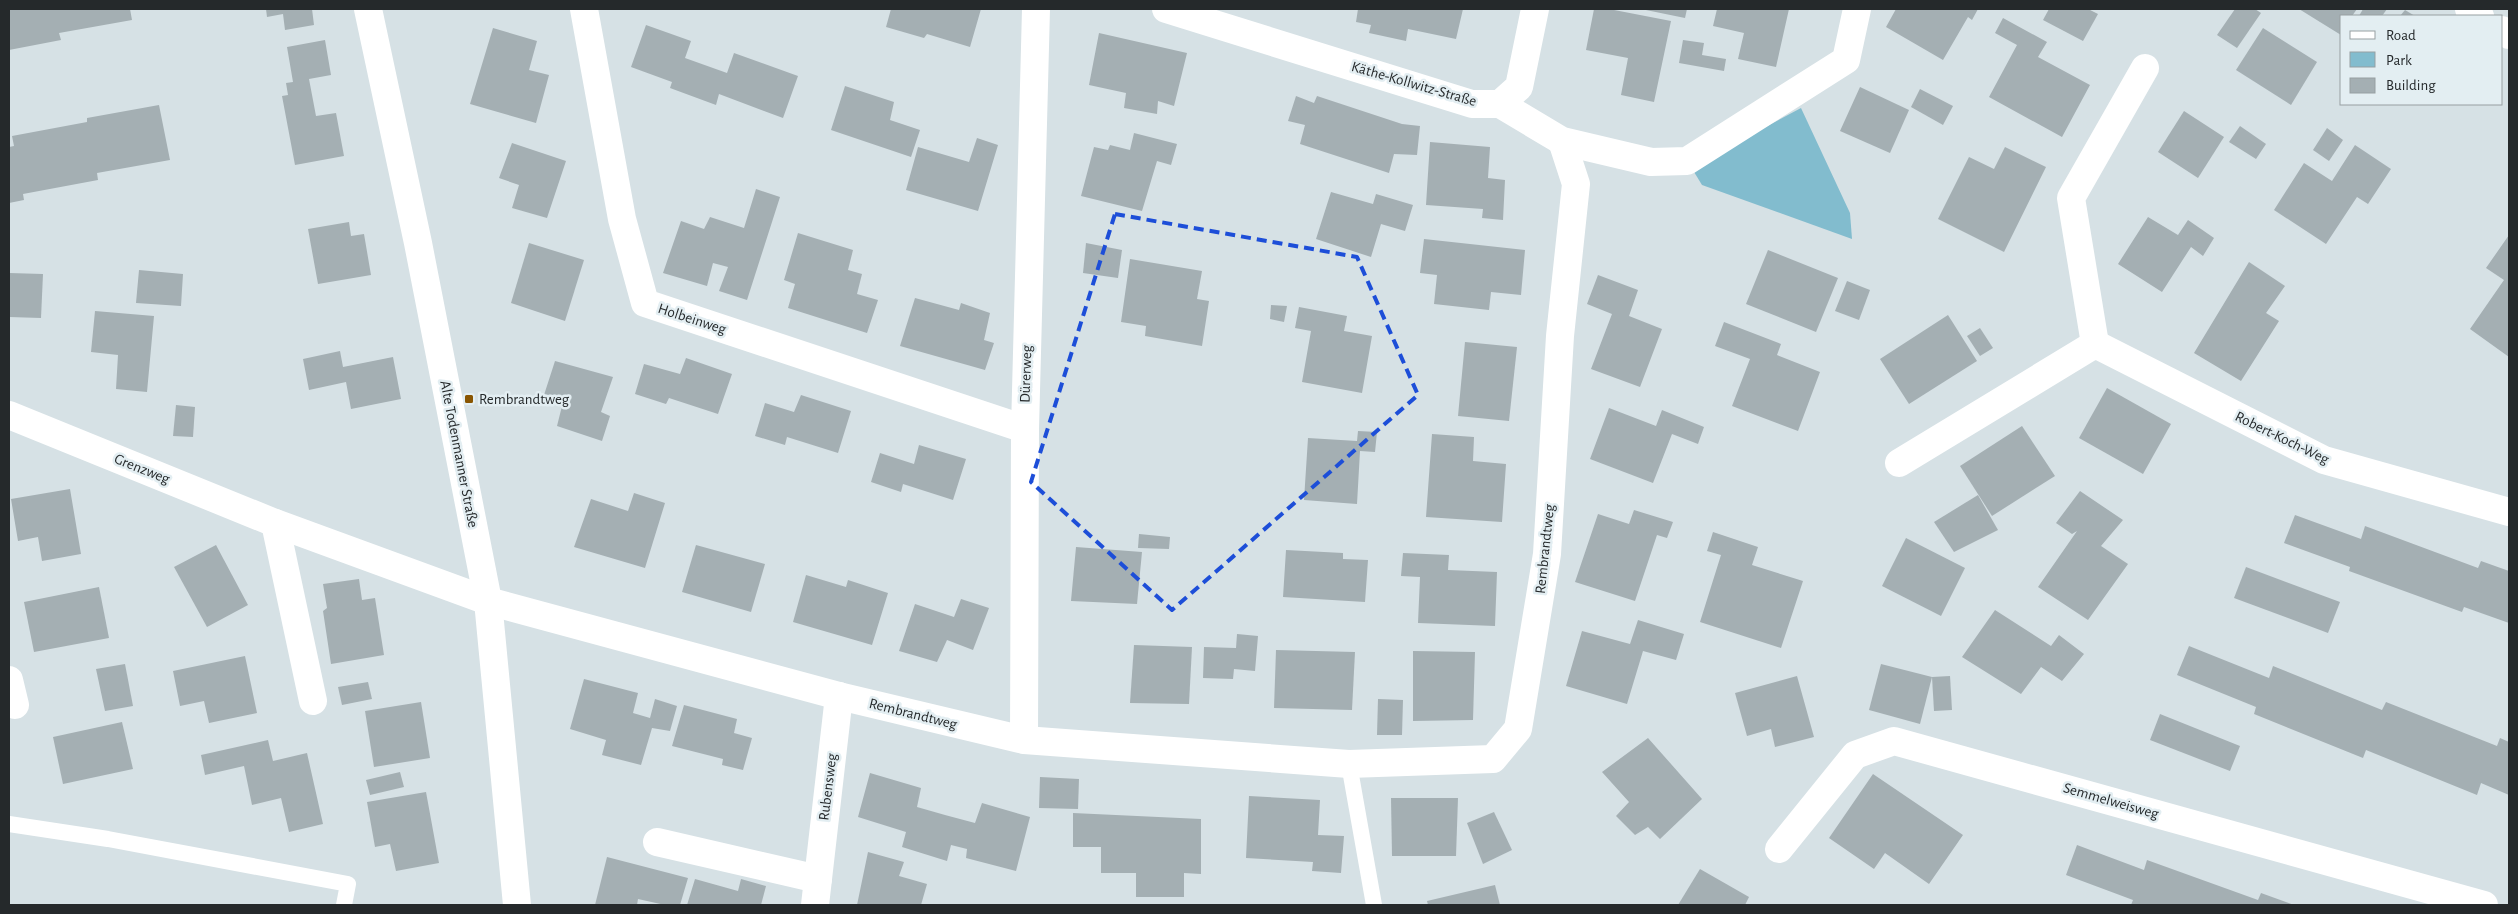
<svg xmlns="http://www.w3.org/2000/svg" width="2518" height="914" viewBox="0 0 2518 914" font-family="'Alegreya Sans',sans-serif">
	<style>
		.green { fill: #82bcce }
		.building { fill: #a4afb3 }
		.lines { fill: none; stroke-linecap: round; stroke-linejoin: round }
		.lane { stroke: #fff; stroke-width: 16 }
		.street { stroke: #fff; stroke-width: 28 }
		.secondary { stroke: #fff; stroke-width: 28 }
		.marked { fill: none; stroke: #1d4ed8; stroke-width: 4; stroke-dasharray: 10 6; stroke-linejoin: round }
		.poi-dot { fill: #895501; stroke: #e3eef2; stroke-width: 2 }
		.labels { text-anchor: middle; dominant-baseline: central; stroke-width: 5; stroke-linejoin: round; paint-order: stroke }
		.street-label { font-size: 15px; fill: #25292b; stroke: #e3eef2 }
		.poi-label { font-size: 15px; fill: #25292b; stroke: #e3eef2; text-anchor: start }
	</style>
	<rect width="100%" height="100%" fill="#d6e1e5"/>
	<polygon class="green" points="1801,108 1850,213 1852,239 1702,185 1691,167"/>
	<g class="building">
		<polygon points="9,9 130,9 132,20 59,33 61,40 9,50"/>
		<polygon points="266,9 312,9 314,25 285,30 283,14 267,17"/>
		<polygon points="891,9 981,9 970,47 927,34 924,38 886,27"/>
		<polygon points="1358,9 1463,9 1456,39 1408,29 1406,41 1369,33 1371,25 1356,22"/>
		<polygon points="1594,9 1609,9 1671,21 1654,102 1621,95 1628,58 1586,50"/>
		<polygon points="1641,9 1687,9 1685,18"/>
		<polygon points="1717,9 1789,9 1776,67 1738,59 1744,33 1713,26"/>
		<polygon points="1896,9 1978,9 1972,20 1968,17 1943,60 1886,27"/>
		<polygon points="2049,9 2088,9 2098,14 2083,41 2043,20"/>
		<polygon points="2235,9 2255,9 2261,13 2237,48 2217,35"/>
		<polygon points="2299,9 2357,9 2352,16 2342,16 2341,35"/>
		<polygon points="2363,9 2387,9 2382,16 2359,16"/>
		<polygon points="2405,10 2415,16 2400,16"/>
		<polygon points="2003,18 2047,42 2038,57 2090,85 2062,137 1989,97 2017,45 1995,33"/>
		<polygon points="646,25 691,41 685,58 727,73 734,53 798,76 783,118 719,94 716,105 670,88 672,82 631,67"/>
		<polygon points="493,28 537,41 529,70 549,75 536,123 470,104"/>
		<polygon points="2263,28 2317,62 2291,105 2236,70"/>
		<polygon points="1099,33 1187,53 1174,106 1158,101 1157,114 1124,108 1126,93 1089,85"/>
		<polygon points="325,40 331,75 309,79 316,116 336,113 344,156 295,165 282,96 288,95 286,83 293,82 287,47"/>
		<polygon points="1683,40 1704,43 1702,55 1726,59 1724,71 1679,63"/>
		<polygon points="845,86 894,102 890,120 920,130 911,157 831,130"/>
		<polygon points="1860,87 1909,110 1890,153 1840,131"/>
		<polygon points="1920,89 1953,106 1943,125 1911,107"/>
		<polygon points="1296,96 1314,103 1317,96 1402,124 1420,126 1417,155 1394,154 1389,173 1300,144 1305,125 1288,121"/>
		<polygon points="159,105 170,160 97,173 98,180 23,194 24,200 9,203 9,147 14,146 12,136 87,122 87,118"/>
		<polygon points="2184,111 2224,137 2198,178 2158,152"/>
		<polygon points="2240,126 2266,144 2256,159 2229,142"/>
		<polygon points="2327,128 2343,140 2329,161 2313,150"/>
		<polygon points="1134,133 1177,144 1171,165 1157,161 1142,211 1081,196 1094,147 1108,150 1110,145 1130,150"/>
		<polygon points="977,138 998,145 978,211 906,190 918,147 969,162"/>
		<polygon points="1430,142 1490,147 1488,178 1505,180 1503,220 1482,218 1483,209 1426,205"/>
		<polygon points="512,143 566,161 547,218 512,208 519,185 499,178"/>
		<polygon points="2355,145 2391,169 2368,204 2357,197 2326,244 2274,210 2304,163 2332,181"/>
		<polygon points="2005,147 2046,167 2004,252 1938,219 1969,157 1994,169"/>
		<polygon points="756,189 780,197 747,300 719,291 728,267 713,263 707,286 663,273 681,221 704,229 710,217 744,228"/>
		<polygon points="1331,192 1373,204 1376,194 1413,205 1405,231 1381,224 1371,257 1316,239"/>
		<polygon points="2148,217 2178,235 2188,220 2214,238 2203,256 2191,247 2162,292 2118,264"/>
		<polygon points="349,222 351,236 364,234 371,275 318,284 308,229"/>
		<polygon points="798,233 853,250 848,270 862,274 857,294 878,300 867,333 788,308 795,284 784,280"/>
		<polygon points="2509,235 2509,357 2470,329 2504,280 2486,268"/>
		<polygon points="1424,239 1525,250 1521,295 1491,292 1489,310 1434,304 1437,275 1420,273"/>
		<polygon points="529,243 584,260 565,321 511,303"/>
		<polygon points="1086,243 1122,250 1118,278 1083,273"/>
		<polygon points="1768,250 1838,278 1816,332 1746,304"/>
		<polygon points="1130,259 1202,271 1197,299 1209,301 1202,346 1145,336 1146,326 1121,322"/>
		<polygon points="2249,262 2285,286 2266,313 2279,321 2241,381 2194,353"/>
		<polygon points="139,270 183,274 181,306 136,303"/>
		<polygon points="9,273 43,274 41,318 9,317"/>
		<polygon points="1598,275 1638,290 1629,316 1662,329 1640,387 1591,369 1612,314 1587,304"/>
		<polygon points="1847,281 1870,290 1859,320 1835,311"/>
		<polygon points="915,298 959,310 961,303 990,313 984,340 994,343 985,370 900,346"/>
		<polygon points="1271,305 1287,306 1284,322 1270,319"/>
		<polygon points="1299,307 1347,316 1344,331 1372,336 1362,393 1302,382 1311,331 1295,328"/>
		<polygon points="95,311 154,316 147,392 116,389 118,355 91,352"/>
		<polygon points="1948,315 1977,361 1909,404 1880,359"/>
		<polygon points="1724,322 1781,344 1777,355 1820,372 1798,431 1732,406 1750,359 1715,346"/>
		<polygon points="1980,328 1993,348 1980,356 1967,336"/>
		<polygon points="1465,342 1517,347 1509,421 1458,416"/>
		<polygon points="340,351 343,367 393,357 401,399 351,409 346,382 309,390 303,359"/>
		<polygon points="686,358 732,374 718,414 669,398 666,404 635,394 644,364 680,374"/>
		<polygon points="555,361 613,377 601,412 610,416 602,441 557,426 563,402 544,395"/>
		<polygon points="2107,388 2171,424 2143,474 2079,438"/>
		<polygon points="801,395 851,411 838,453 787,437 785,445 755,436 765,403 794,412"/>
		<polygon points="176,405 195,407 193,437 173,436"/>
		<polygon points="1609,408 1656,426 1662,410 1704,427 1698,444 1672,434 1653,483 1590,459"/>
		<polygon points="2022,426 2055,476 1992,516 1960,466"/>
		<polygon points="1358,431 1377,432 1375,452 1360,451 1357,504 1304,500 1308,438 1357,441"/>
		<polygon points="1432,434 1474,437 1473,461 1506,464 1502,522 1426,517"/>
		<polygon points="919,445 966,459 953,500 903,484 901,492 871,482 880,453 914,464"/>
		<polygon points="70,489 81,554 42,561 38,537 18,541 11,499"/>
		<polygon points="2080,491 2123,520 2101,546 2128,564 2088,620 2038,587 2077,531 2072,534 2056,523"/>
		<polygon points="634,493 665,503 645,568 574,547 591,499 628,511"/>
		<polygon points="1978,495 1998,530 1954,552 1934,522"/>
		<polygon points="1634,510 1673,522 1667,538 1657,535 1635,601 1575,582 1598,514 1629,524"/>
		<polygon points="2295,515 2361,539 2365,526 2478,568 2481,561 2509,571 2509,623 2464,607 2462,612 2349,571 2350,567 2284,543"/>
		<polygon points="1713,532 1758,547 1752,565 1803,581 1781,648 1700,622 1721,555 1707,551"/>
		<polygon points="1139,534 1170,537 1169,549 1138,548"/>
		<polygon points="1906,538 1965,568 1941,616 1882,586"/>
		<polygon points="216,545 248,605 207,627 174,567"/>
		<polygon points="696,545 765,564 751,612 682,592"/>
		<polygon points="1076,547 1142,552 1137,604 1071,601"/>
		<polygon points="1286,550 1343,553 1343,559 1368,560 1365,602 1283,597"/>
		<polygon points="1403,553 1449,555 1448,570 1497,572 1495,626 1418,623 1420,577 1401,576"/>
		<polygon points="2246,567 2340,602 2328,633 2234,598"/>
		<polygon points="806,575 846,587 848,580 888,593 872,645 793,622"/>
		<polygon points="359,579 362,600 375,598 384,655 331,664 323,611 327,608 323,584"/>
		<polygon points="99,587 109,638 34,652 24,602"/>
		<polygon points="961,599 989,608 973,650 947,640 937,662 899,651 915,604 954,617"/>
		<polygon points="1995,610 2051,646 2059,635 2084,654 2062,681 2041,667 2021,694 1962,657"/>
		<polygon points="1638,620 1684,634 1676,660 1643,651 1627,704 1566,686 1582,631 1630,644"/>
		<polygon points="1237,634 1258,636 1255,671 1234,669 1233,679 1203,678 1204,647 1236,648"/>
		<polygon points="1134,645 1192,647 1189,704 1130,703"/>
		<polygon points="2189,646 2269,678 2273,666 2382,710 2386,702 2497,746 2500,738 2509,742 2509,795 2481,783 2477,795 2366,750 2363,758 2254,714 2256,707 2177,675"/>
		<polygon points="1276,650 1355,652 1352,710 1274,708"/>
		<polygon points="1413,651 1475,652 1473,720 1413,721"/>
		<polygon points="245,656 257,713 209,723 204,701 180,706 173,671"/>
		<polygon points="125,664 133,706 105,711 96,669"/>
		<polygon points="1881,664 1932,677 1920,724 1869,710"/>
		<polygon points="1797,676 1814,737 1775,747 1771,729 1747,736 1735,693"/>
		<polygon points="1950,676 1952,710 1934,711 1932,677"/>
		<polygon points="584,679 638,693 633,713 650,718 655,699 677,706 670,731 652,728 641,765 602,755 606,740 570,729"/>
		<polygon points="368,682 372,699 342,705 338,687"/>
		<polygon points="1378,699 1403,700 1402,735 1377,735"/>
		<polygon points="421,702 430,758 374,767 365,711"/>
		<polygon points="684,705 737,719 734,733 752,738 743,770 722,765 723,759 672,746"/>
		<polygon points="2160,714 2240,746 2230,771 2150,740"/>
		<polygon points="122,722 133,769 63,784 53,737"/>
		<polygon points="1648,738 1702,799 1660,839 1648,827 1635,835 1616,816 1629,802 1602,772"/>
		<polygon points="268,740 273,761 307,753 323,824 289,832 281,798 252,805 244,766 205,775 201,755"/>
		<polygon points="400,772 404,787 370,795 366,780"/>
		<polygon points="870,773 921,788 917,807 945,815 975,823 982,803 1030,817 1016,871 966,858 967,849 951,845 947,861 902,847 906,832 858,817"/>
		<polygon points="1873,774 1963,835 1929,884 1885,853 1874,869 1829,838"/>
		<polygon points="1040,777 1079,779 1078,809 1039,808"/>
		<polygon points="426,792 439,863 396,871 390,844 375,847 367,802"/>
		<polygon points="1249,796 1320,800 1318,835 1344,836 1341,873 1312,871 1313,862 1246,858"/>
		<polygon points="1391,798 1458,798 1456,856 1392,856"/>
		<polygon points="1494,812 1512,850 1483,864 1467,823"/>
		<polygon points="1073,813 1201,819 1201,874 1184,873 1184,897 1136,897 1136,873 1101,873 1101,847 1073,847"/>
		<polygon points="2077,845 2144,870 2147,860 2258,900 2261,893 2294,905 2131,905 2133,900 2066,875"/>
		<polygon points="868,852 904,862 899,876 927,884 921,905 857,905"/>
		<polygon points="607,857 688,878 680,905 665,905 638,899 637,905 595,905"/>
		<polygon points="1700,869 1749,897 1745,905 1678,905"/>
		<polygon points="695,879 738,891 741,879 766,886 761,905 687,905"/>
		<polygon points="1495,885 1500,905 1428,905 1427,901"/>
	</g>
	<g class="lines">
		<g class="lane">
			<polyline points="1349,764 1374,905"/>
			<polyline points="9,824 108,839 348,884 344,905"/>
		</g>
		<g class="street">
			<polyline points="584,9 622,219 645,303 1025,429"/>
			<polyline points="1166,9 1472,104 1500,104 1562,141 1651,162 1687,161 1846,60 1857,9"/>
			<polyline points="2469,9 2480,16"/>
			<polyline points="2502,30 2509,35"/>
			<polyline points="1500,104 1519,87 1535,9"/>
			<polyline points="2095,344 2071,198 2145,68"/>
			<polyline points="9,415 275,523 488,601 839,696 1024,740 1349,764 1493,759 1518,729 1547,554 1560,336 1576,184 1562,141"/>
			<polyline points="1899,463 2095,344 2324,460 2509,512"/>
			<polyline points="275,523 313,701"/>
			<polyline points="9,680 15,705"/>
			<polyline points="1024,740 1025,429 1036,9"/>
			<polyline points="657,842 818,879"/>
			<polyline points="1779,849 1855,755 1894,741 2484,905"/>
			<polyline points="815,905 839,696"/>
		</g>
		<polyline class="secondary" points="368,9 418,243 488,601 517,905"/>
	</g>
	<path class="marked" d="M1115,214L1357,257L1418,395L1172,610L1031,482Z"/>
	<rect class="poi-dot" x="464" y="394" width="10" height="10" rx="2.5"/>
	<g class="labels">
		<g class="street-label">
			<text transform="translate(1414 84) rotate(16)">Käthe-Kollwitz-Straße</text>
			<text transform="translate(692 319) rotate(18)">Holbeinweg</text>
			<text transform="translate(1026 374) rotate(-88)">Dürerweg</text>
			<text transform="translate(2282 438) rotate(26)">Robert-Koch-Weg</text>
			<text transform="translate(459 454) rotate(79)">Alte Todenmanner Straße</text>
			<text transform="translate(142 469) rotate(22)">Grenzweg</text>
			<text transform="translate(1545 549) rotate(-84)">Rembrandtweg</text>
			<text transform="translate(913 714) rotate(14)">Rembrandtweg</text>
			<text transform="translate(828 787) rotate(-83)">Rubensweg</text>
			<text transform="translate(2111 801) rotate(16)">Semmelweisweg</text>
		</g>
		<g class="poi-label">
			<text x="479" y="399">Rembrandtweg</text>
		</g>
	</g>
	<rect width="2518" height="914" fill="none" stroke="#25292b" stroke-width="20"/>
	<rect x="2340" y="15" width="162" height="90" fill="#e3eef2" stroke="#979fa2"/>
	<rect x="2350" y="31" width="25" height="8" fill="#ffffff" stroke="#979fa2"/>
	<text x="2386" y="40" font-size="15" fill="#25292b">Road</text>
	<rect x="2350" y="52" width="25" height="15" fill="#82bcce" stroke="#979fa2"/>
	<text x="2386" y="65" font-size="15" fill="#25292b">Park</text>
	<rect x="2350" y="78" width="25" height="15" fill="#a4afb3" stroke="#979fa2"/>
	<text x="2386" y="90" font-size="15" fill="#25292b">Building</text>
</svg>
